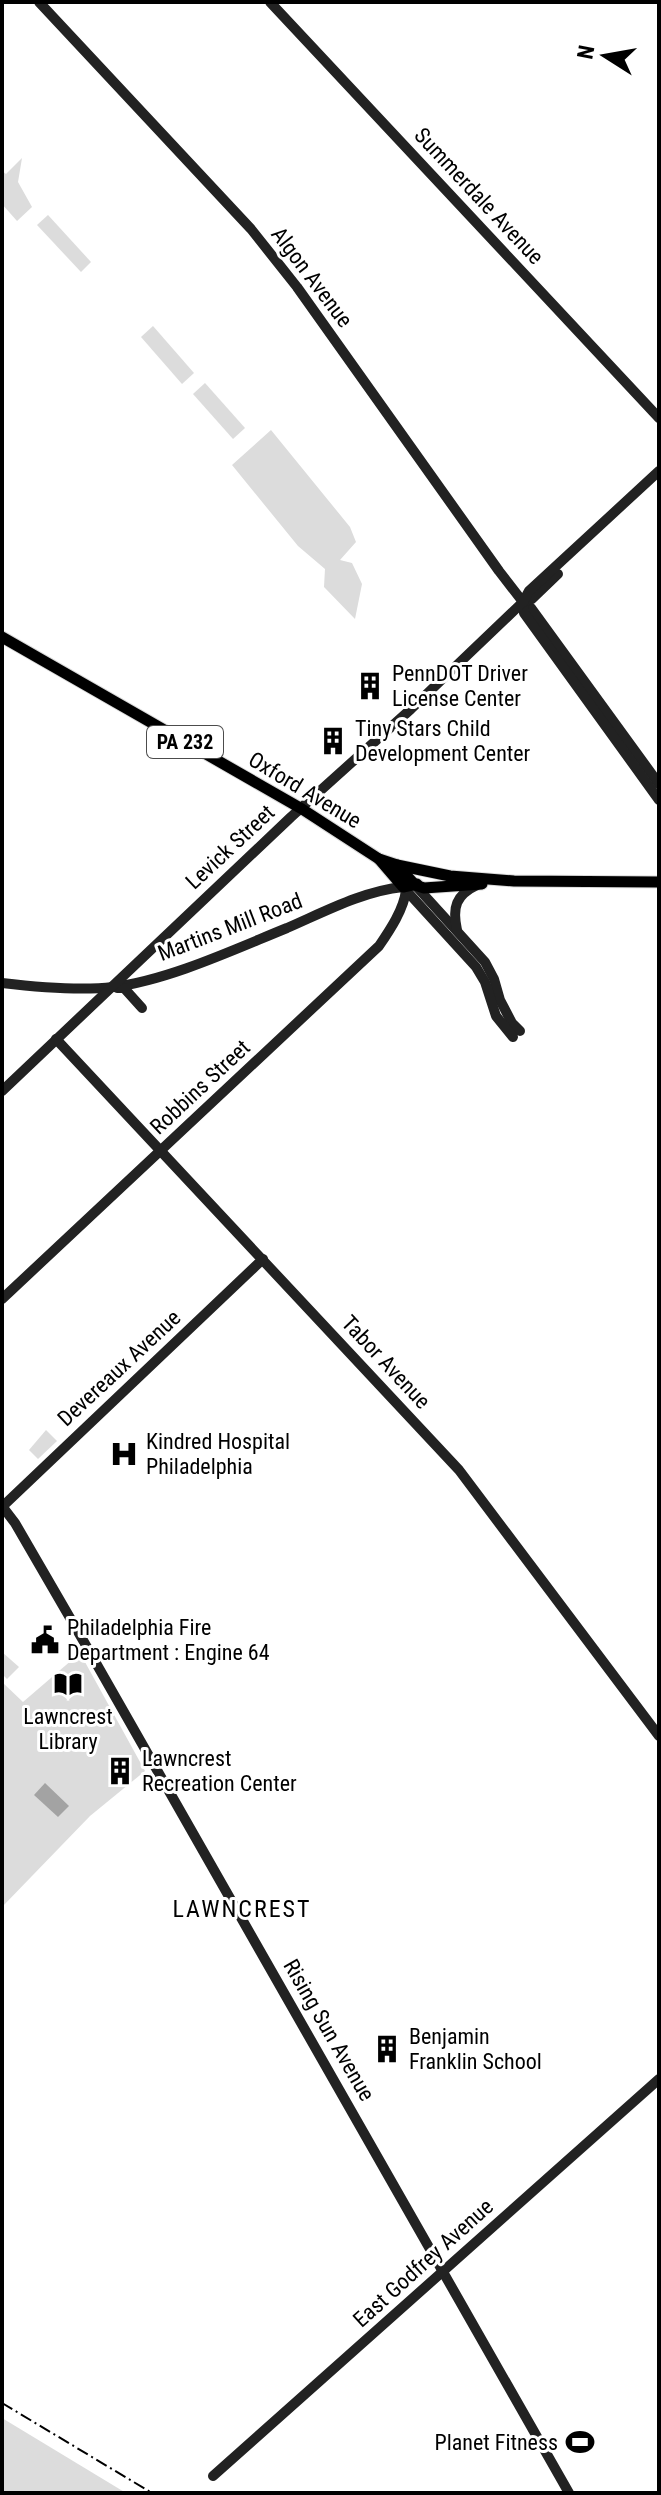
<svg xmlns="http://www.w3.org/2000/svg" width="661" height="2495" viewBox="0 0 661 2495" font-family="'Roboto Condensed',sans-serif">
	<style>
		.green { fill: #dcdcdc }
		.water { fill: #a3a3a3 }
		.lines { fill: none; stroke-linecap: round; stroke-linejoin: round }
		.primary-casing { stroke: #dbdbdb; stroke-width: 13 }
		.secondary { stroke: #222; stroke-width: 10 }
		.primary { stroke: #000; stroke-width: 11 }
		.rail { stroke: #000; stroke-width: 2; stroke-dasharray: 12 4 2 4; stroke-linecap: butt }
		.labels { text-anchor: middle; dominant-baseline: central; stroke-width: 6; stroke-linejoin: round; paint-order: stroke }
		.shield { fill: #fff; stroke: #4c4c4c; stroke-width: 2 }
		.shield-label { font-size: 20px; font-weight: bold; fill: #000 }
		.street-label { font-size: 22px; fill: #000; stroke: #fff }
		.poi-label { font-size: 22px; fill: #000; stroke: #fff; text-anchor: start }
		.neighbourhood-label { font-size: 24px; letter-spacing: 2px; fill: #000; stroke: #fff }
	</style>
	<rect width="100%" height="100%" fill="#fff"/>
	<g class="green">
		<polygon points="22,158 18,182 32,207 17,221 2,204 2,171 6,174"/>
		<polygon points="48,215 91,262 81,272 37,225"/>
		<polygon points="153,326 194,373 182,384 141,337"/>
		<polygon points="205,383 245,428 233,439 193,394"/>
		<polygon points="271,430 350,527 356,542 340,560 352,563 362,584 355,619 324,587 325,569 298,546 232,465"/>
		<polygon points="46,1430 57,1441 38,1459 29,1450"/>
		<polygon points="2,1652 19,1667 7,1679 2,1674"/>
		<polygon points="80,1653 145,1771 90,1816 2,1907 2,1682 23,1702"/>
		<polygon points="2,2418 126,2493 2,2493"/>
	</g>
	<polygon class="water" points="45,1783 69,1806 58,1817 34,1795"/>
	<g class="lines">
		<defs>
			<g id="primary">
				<polyline points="2,637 302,809 379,859 397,865 450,876 514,881 659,882"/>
				<polyline points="379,859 403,887 417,884"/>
				<polyline points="397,865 415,885 424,888 482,884"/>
			</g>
		</defs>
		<use href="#primary" class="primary-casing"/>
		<g class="secondary">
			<polyline points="39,2 251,229 297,287 499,571 523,602 531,608 659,784"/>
			<polyline points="270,2 659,418"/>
			<polyline points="523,602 524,613 659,800"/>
			<polyline points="523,602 532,599 558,574"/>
			<polyline points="415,885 485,962 494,979 500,1000 512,1023 520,1031"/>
			<path d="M457,930C452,907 456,895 477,885"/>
			<path d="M2,983C36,987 79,991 113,987C169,980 235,949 287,928C324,912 363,891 403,887L476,967L485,982L496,1016L513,1037"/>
			<polyline points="117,988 124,988 142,1008"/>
			<polyline points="56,1039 459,1470 659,1736"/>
			<polyline points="2,1091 291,817 411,709 523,602 529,591 659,471"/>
			<path d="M2,1299L379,946C390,930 404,909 406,890"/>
			<polyline points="2,1506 15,1523 84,1642 569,2493"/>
			<polyline points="2,1507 263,1259"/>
			<polyline points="213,2476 659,2079"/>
		</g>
		<use href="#primary" class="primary"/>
		<polyline class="rail" points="2,2403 152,2493"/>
	</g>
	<defs>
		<symbol id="building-bare" viewBox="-9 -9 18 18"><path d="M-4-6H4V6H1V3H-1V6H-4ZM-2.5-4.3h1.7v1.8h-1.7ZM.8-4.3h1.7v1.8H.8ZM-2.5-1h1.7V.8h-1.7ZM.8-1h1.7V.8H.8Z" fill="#000" stroke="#fff" stroke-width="2.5" paint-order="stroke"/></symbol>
		<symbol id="hospital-bare" viewBox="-9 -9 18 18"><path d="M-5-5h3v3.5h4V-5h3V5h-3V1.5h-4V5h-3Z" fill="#000" stroke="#fff" stroke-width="2.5" paint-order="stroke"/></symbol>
		<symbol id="civic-bare" viewBox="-9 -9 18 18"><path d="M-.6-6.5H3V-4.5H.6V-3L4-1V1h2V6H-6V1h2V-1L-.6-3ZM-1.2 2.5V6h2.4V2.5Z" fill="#000" stroke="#fff" stroke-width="2.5" paint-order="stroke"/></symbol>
		<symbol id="library-bare" viewBox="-9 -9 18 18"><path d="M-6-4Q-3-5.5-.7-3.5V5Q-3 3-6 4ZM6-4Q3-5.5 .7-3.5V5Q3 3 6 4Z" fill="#000" stroke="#fff" stroke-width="2.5" paint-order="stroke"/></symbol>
		<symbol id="stadium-bare" viewBox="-9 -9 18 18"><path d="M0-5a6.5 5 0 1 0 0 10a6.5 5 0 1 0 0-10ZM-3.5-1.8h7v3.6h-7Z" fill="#000" stroke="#fff" stroke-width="2.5" paint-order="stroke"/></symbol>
	</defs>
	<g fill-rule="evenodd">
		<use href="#building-bare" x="350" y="666" width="40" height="40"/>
		<use href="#building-bare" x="313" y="721" width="40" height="40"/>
		<use href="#hospital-bare" x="104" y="1434" width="40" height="40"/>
		<use href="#civic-bare" x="25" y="1620" width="40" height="40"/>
		<use href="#library-bare" x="48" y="1664" width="40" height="40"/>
		<use href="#building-bare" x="100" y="1751" width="40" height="40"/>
		<use href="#building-bare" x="367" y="2029" width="40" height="40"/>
		<use href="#stadium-bare" x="560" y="2422" width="40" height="40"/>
	</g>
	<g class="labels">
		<rect class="shield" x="147" y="726" width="76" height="32" rx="6"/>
		<g class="shield-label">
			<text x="185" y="742">PA 232</text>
		</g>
		<g class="street-label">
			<text transform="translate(479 196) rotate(47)">Summerdale Avenue</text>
			<text transform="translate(312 277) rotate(53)">Algon Avenue</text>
			<text transform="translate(305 790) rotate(31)">Oxford Avenue</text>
			<text transform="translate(230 847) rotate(-43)">Levick Street</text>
			<text transform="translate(230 927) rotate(-21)">Martins Mill Road</text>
			<text transform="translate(200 1087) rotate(-43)">Robbins Street</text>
			<text transform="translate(386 1362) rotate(47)">Tabor Avenue</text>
			<text transform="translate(119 1368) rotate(-43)">Devereaux Avenue</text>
			<text transform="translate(329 2030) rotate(60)">Rising Sun Avenue</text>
			<text transform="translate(423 2263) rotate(-42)">East Godfrey Avenue</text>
		</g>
		<g class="poi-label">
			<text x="392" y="673">PennDOT Driver<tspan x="392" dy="25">License Center</tspan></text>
			<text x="355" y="728">Tiny Stars Child<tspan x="355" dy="25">Development Center</tspan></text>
			<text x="146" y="1441">Kindred Hospital<tspan x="146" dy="25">Philadelphia</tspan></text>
			<text x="67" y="1627">Philadelphia Fire<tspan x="67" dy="25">Department : Engine 64</tspan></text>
			<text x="68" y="1716" text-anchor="middle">Lawncrest<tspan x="68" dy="25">Library</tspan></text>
			<text x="142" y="1758">Lawncrest<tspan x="142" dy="25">Recreation Center</tspan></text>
			<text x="409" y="2036">Benjamin<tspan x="409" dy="25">Franklin School</tspan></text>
			<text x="558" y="2442" text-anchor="end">Planet Fitness</text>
		</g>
		<g class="neighbourhood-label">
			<text x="242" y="1909">LAWNCREST</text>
		</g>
	</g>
	<rect width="661" height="2495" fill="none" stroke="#000000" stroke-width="8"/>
	<g transform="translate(605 56) rotate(281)" stroke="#ffffff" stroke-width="6" paint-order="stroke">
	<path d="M0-6L14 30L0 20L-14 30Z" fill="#000000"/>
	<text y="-12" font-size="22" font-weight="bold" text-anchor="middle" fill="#000000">N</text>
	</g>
</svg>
